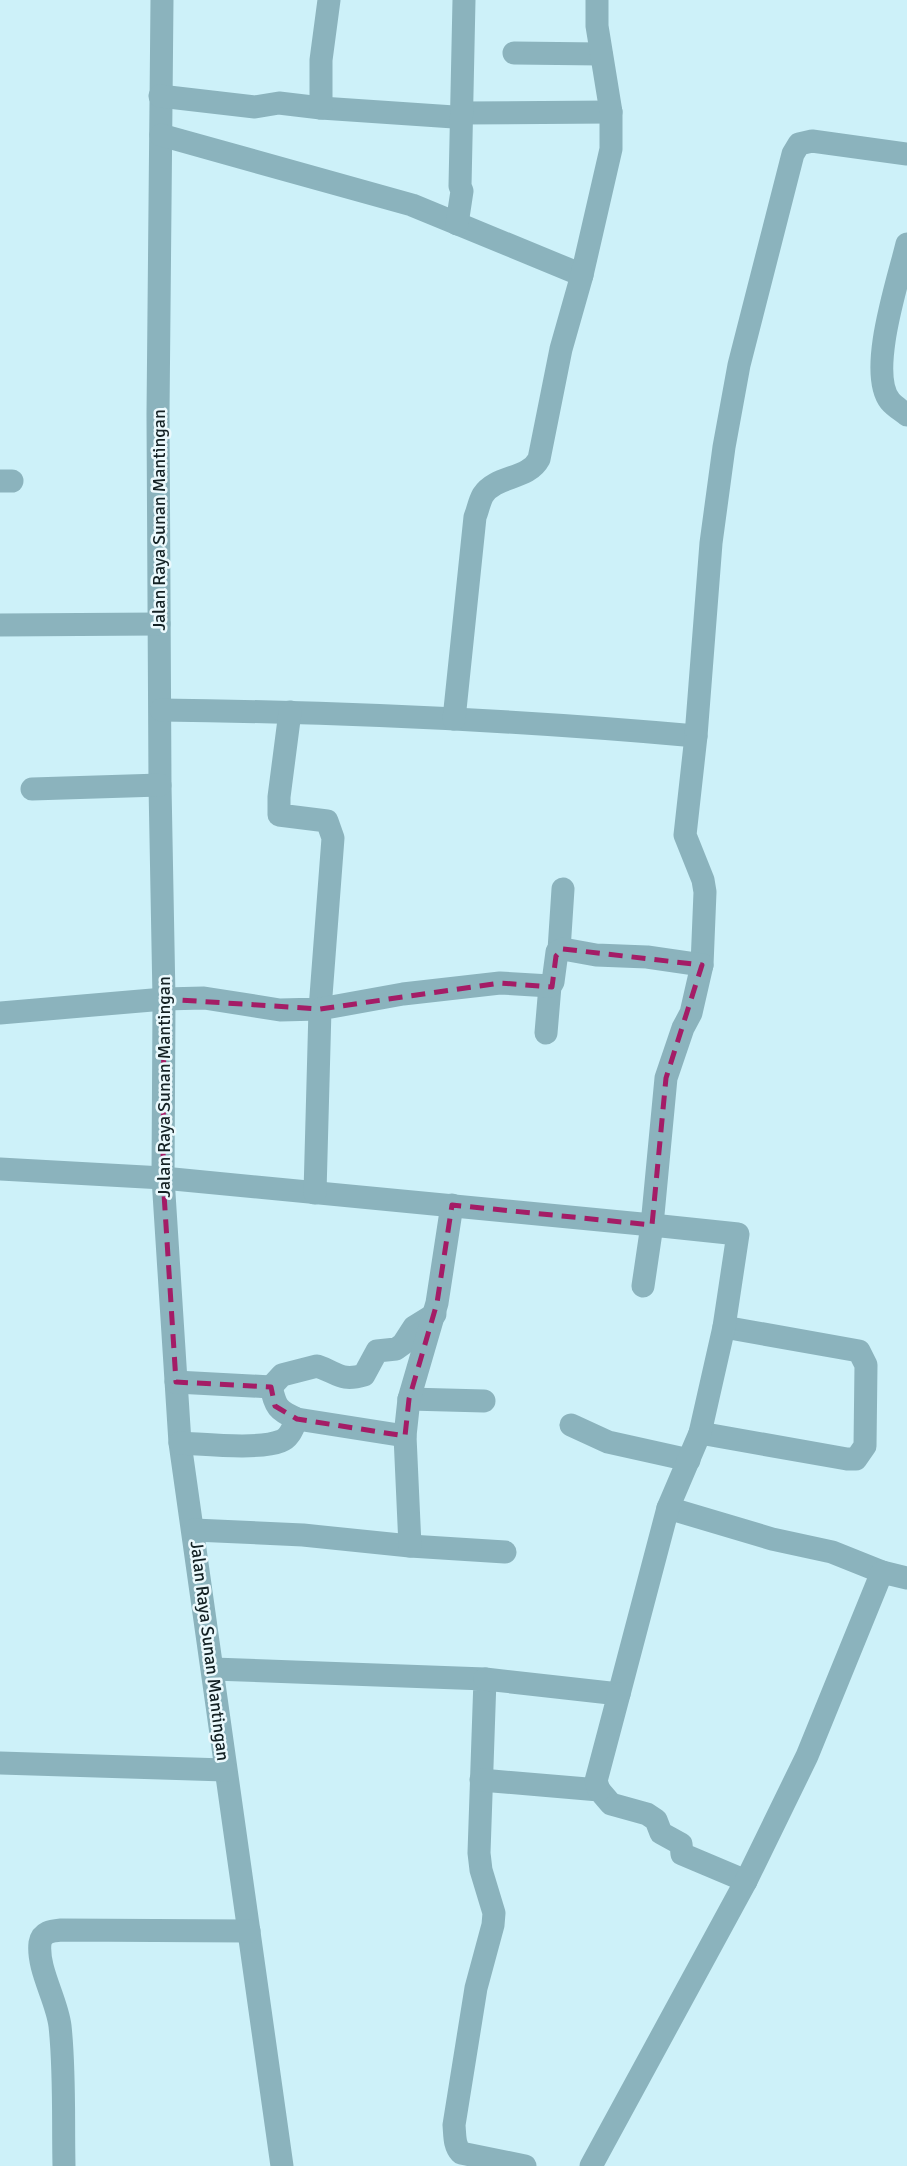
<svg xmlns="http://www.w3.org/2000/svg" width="907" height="2166" viewBox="0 0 907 2166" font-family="Signika,sans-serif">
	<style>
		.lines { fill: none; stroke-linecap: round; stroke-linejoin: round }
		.minor { stroke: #8bb3bd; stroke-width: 23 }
		.marked { fill: none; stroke: #a41c66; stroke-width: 5; stroke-dasharray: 14 9; stroke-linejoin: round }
		.labels { text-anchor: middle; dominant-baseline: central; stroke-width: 5; stroke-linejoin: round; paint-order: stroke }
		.street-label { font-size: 18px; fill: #132023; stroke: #ebf9fd }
	</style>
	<rect width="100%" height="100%" fill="#cdf1f9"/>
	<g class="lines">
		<g class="minor">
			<polyline points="162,0 158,414 160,785 164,999 163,1178 180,1443 282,2166"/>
			<polyline points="514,53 601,54"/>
			<polyline points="160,96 255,107 279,103 321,108 454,117 463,113 611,112"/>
			<polyline points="321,108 321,60 329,0"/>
			<polyline points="161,135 412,205 582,275"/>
			<polyline points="457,224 462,191 460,186 464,0"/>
			<path d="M907,244C899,278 867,372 890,401C894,406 902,411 907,415"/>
			<polyline points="0,481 12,481"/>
			<polyline points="0,625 159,624"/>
			<path d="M161,710C339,712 518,720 696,736"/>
			<path d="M454,719L475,517C478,510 479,502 483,495C496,475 528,480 539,459L561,349L582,275L611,149V112L597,26V0"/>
			<polyline points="32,789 160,785"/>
			<polyline points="559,950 563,889"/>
			<polyline points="0,1013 164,999 204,998 280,1010 320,1009 333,838 327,821 279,815 279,797 290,712"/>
			<polyline points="546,1033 550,986"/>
			<polyline points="0,1169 163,1178 652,1225 666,1078 683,1028 691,1013 702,965 705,892 703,880 685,835 696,736 711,543 724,447 739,365 793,154 799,144 812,141 907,154"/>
			<polyline points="315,1193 320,1009 403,994 500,983 550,986 553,982 557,952 563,949 596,955 647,957 702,965"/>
			<path d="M176,1382L271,1387C276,1407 277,1410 297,1419L405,1436"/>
			<path d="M271,1387L282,1375L317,1366C338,1373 341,1382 364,1375L377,1351L396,1349L403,1344L414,1327L435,1314"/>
			<polyline points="409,1399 484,1401"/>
			<polyline points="571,1425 608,1442 689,1460"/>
			<polyline points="700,1433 847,1459 856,1459 865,1446 866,1365 859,1351 724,1327"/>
			<path d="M180,1443C205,1444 259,1450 281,1441C290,1438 293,1427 297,1419"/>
			<polyline points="668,1508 772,1539 832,1552 882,1572"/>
			<polyline points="194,1530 303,1535 410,1546 505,1552"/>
			<polyline points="410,1546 405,1436 409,1399 437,1303 452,1205"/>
			<path d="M213,1669L485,1679L479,1853L481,1870L494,1913L493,1925L476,1988L454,2125C455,2136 454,2145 461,2153L525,2166"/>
			<polyline points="485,1679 619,1694 668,1508 700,1433 724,1327 738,1234 652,1225 643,1286"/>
			<polyline points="0,1763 225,1770"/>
			<polyline points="481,1780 599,1790 611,1804 647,1814 656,1820 661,1833 681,1844 682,1854 746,1881"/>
			<polyline points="599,1790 596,1781 619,1694"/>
			<path d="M64,2166C63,2120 65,2072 60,2026C57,2000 37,1969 40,1943C42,1932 51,1931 61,1930L249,1931"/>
			<polyline points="591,2166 746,1881 807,1756 882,1572 907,1578"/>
		</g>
	</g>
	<path class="marked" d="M563,949L702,965L666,1078L652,1225L452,1205L437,1303L409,1399L405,1436L297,1419L275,1406L271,1387L176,1382L163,1178L164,999L320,1009L500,983L552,987L556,956Z"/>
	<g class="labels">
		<g class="street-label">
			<text transform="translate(159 520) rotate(-90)">Jalan Raya Sunan Mantingan</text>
			<text transform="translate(164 1087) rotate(-90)">Jalan Raya Sunan Mantingan</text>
			<text transform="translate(210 1651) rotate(83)">Jalan Raya Sunan Mantingan</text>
		</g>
	</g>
</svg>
